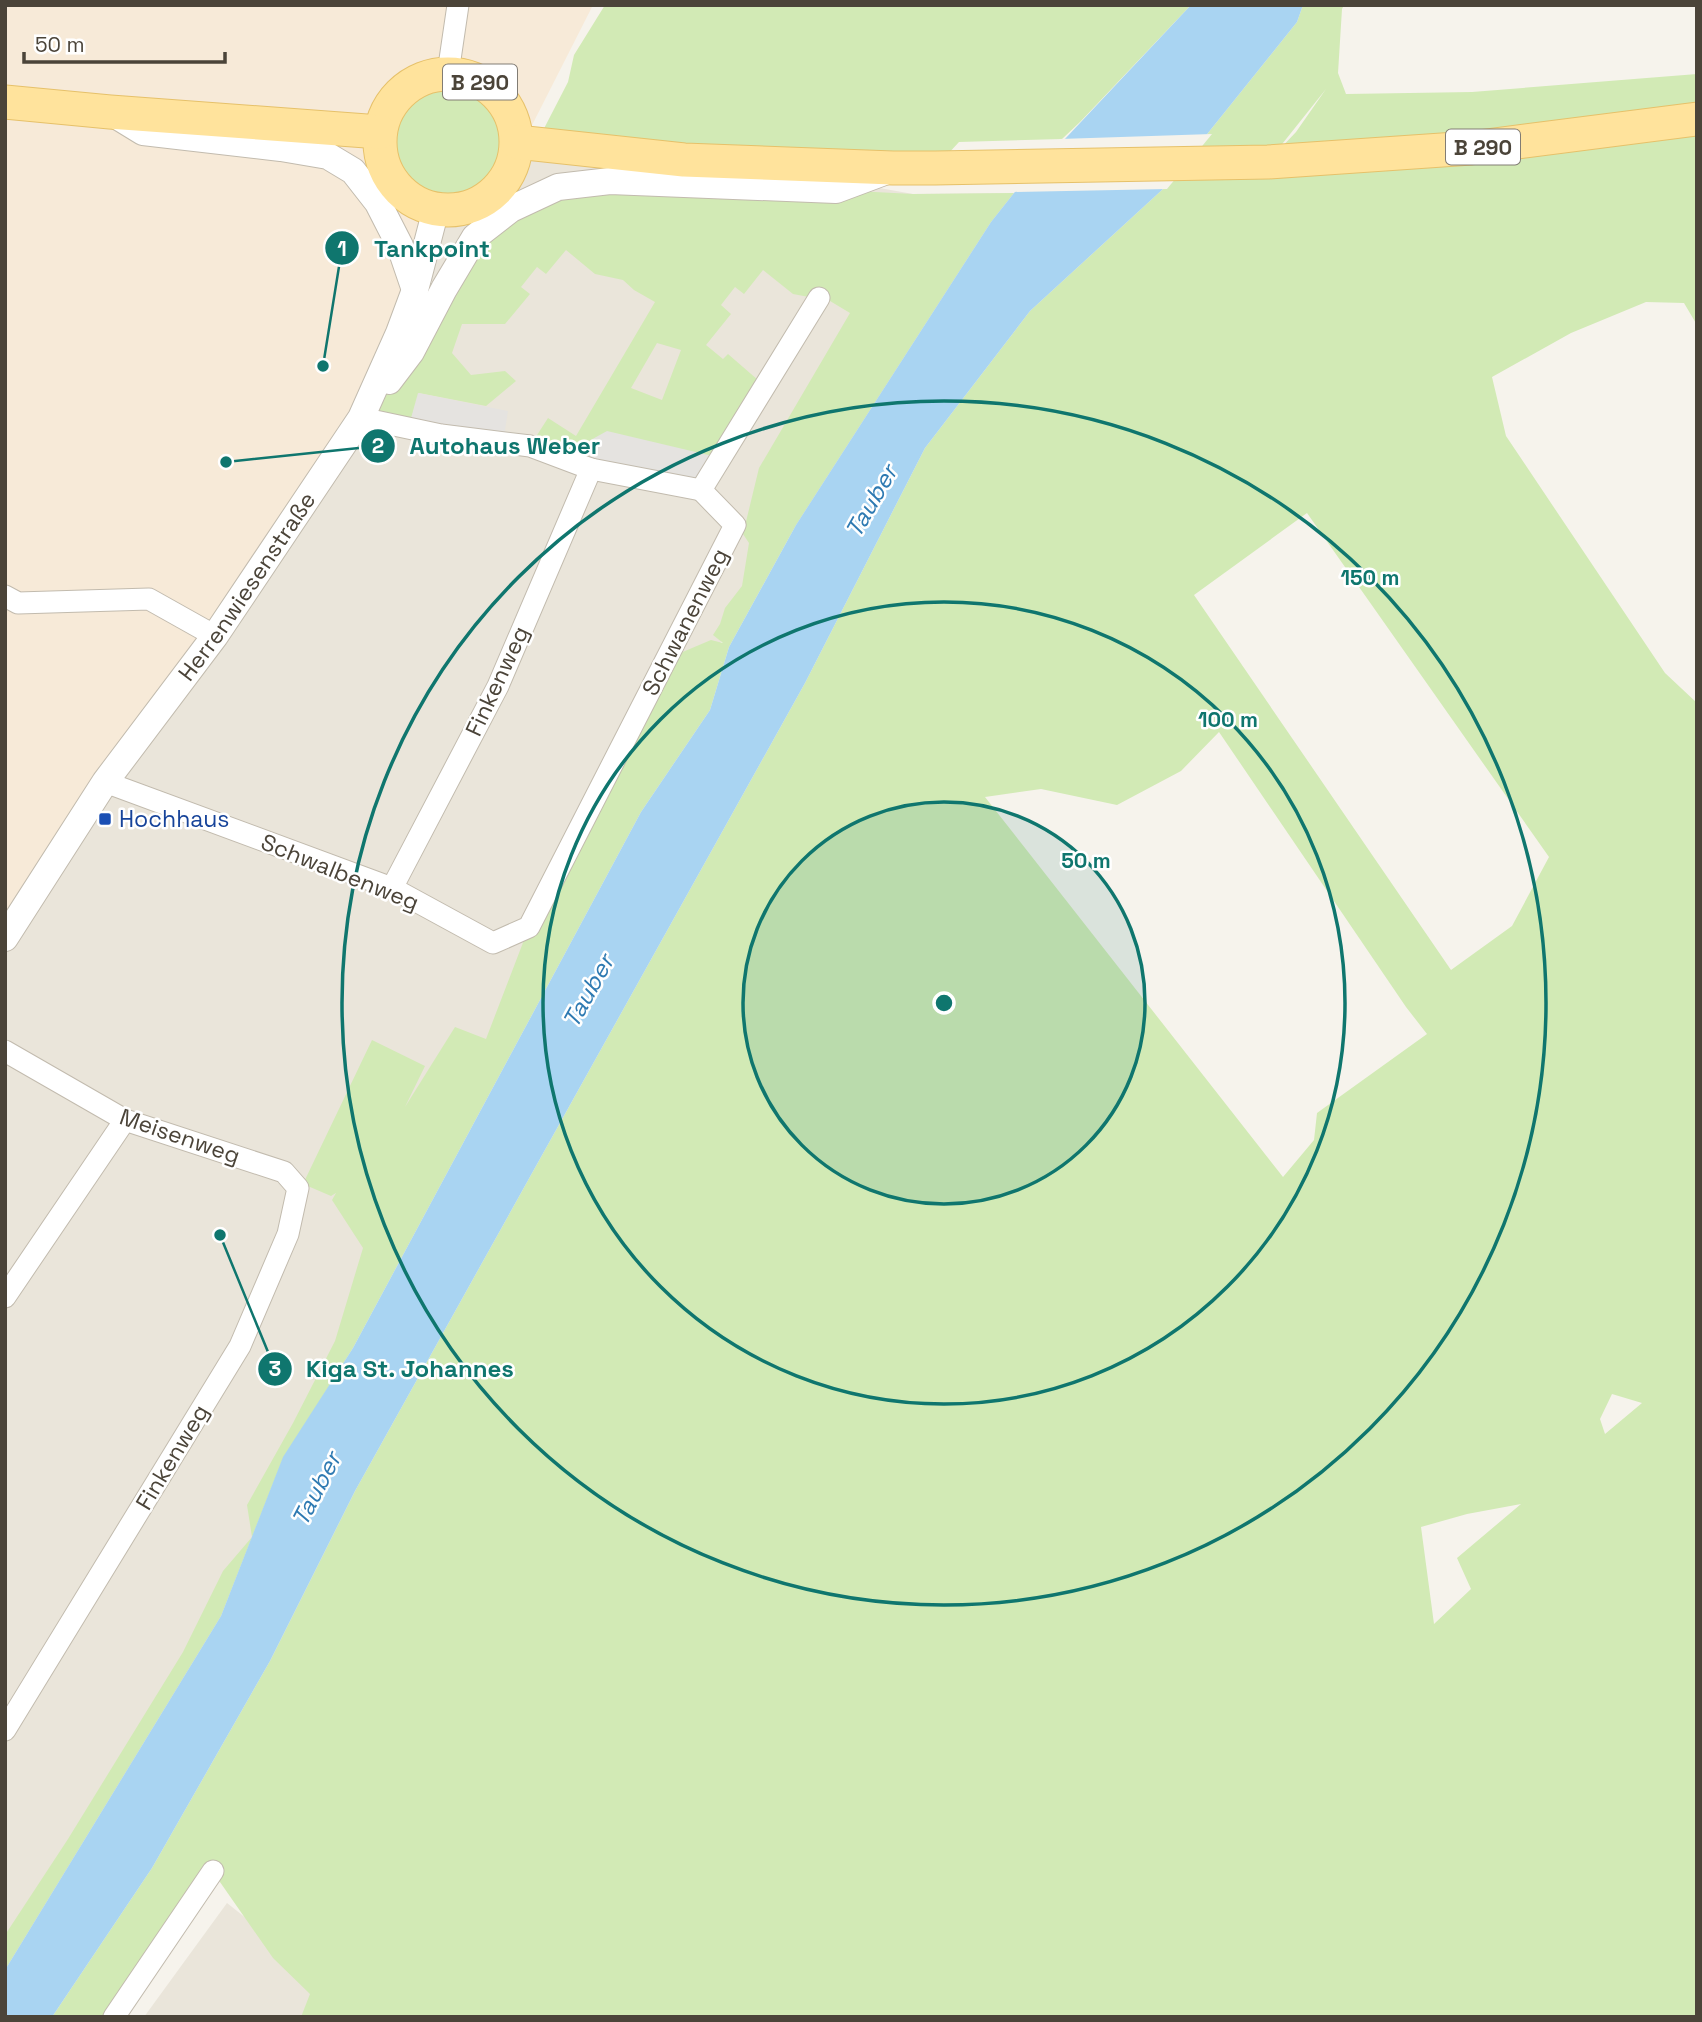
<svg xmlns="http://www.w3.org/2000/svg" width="1702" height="2022" viewBox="0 0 1702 2022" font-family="'Space Grotesk',sans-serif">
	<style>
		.residential { fill: #eae5da }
		.commercial { fill: #f7ead8 }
		.green { fill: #d2eab5; fill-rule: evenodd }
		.parking { fill: #e5e3e0 }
		.water { fill: #a9d4f2 }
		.pier { fill: #f6f3ec }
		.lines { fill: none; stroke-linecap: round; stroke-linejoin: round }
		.minor-casing { stroke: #c2bbae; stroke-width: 23 }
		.tertiary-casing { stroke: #c2bbae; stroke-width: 28 }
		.primary-casing { stroke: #e6c16a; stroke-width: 35 }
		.minor { stroke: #fff; stroke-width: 21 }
		.tertiary { stroke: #fff; stroke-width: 26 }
		.primary { stroke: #ffe39c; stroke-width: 33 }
		.ring { fill: none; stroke: #0f766e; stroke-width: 3.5 }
		.transit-dot { fill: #1a4fb4; stroke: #fff; stroke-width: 2.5 }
		.labels { text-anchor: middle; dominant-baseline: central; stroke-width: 5; stroke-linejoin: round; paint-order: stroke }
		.shield { fill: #fff; stroke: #817c74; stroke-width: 2 }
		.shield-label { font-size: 21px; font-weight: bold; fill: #4b4439 }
		.street-label { font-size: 23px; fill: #4b4439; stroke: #fff }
		.transit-label { font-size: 23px; fill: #164399; stroke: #fff; text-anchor: start }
		.water-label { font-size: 24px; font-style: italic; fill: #2e7ab2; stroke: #fff }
		.centre { fill: #0f766e; stroke: #fff; stroke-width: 3.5 }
		.ring-label { font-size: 21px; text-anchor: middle; font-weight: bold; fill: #0f766e; stroke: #fff; stroke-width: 5; stroke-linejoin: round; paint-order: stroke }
		.leader { fill: none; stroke: #0f766e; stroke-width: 2.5 }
		.callout-dot { fill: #0f766e; stroke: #fff; stroke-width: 2.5 }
		.mark-label { font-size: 21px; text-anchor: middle; font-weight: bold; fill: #fff }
		.callout-label { font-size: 24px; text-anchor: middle; font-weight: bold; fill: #0f766e; stroke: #fff; stroke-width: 5; stroke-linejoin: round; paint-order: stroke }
	</style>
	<rect width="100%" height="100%" fill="#f6f3ec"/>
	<g class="residential">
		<polygon points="527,149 689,154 913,194 1014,193 991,222 632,780 283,1457 221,1616 5,1970 5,938 443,289 423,274 444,213 468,210 495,203 519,172"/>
		<polygon points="227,1903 346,1997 336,2017 144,2017"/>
	</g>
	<polygon class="commercial" points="5,5 593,5 526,137 516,171 493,199 467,208 436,209 391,363 5,938"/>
	<g class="green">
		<polygon points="605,5 1191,5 1080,122 1062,139 959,142 935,168 536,144 568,82 574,55"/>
		<path d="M1303,5H1344L1342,9L1338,73L1346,94L1472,92L1697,74V325L1684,303L1646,302L1571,333L1492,377L1506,436L1665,673L1697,703V2017H301L310,1994L273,1958L213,1872L114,2017H52L152,1868L270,1661L355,1491L805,683L925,448L1030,311L1163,189L1297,22ZM1326,89L1296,132L1276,153H1275ZM1307,513L1549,857L1512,926L1451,970L1194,595ZM1219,732L1406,1007L1427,1034L1317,1113L1314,1140L1283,1177L985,797L1041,789L1117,805L1181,771ZM1612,1394L1642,1403L1605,1434L1600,1419ZM1521,1504L1457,1558L1471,1589L1434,1624L1421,1527L1467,1514Z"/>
		<circle cx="448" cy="142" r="68"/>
		<path d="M558,187L836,190L913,194L1014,193L991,222L796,525L729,647L710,710L641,812L353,1348L282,1461L221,1616L5,1970V1935L68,1839L183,1652L223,1571L252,1537L247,1505L293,1423L335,1341L363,1248L332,1200L336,1193L331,1196L303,1184L372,1040L425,1066L405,1107L455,1027L486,1039L529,927L666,659L711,640L723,643L713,635L720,624L725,608L742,586L749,543L743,534L759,468L850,313L830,301L793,294L763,270L744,294L735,287L721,305L731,314L706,345L723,359L728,354L765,386L721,458L560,457L530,446L548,418L576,436L655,302L634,290L623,280L595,274L566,250L546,274L537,267L521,287L530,294L505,324H462L452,353L471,375L505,371L516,381L486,406L419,393L408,429L361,418L475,237ZM657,343L681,350L662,400L631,388Z"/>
	</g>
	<g class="parking">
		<polygon points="418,393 508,411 503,443 408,429"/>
		<polygon points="607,431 721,458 701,490 560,457"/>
	</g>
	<polygon class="water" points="1191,5 1303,5 1297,22 1163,189 1030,311 925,448 805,683 355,1491 270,1661 152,1868 52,2017 5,2017 5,1970 221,1616 283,1457 353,1348 641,812 710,710 729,647 796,525 991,222 1014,193"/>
	<polygon class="pier" points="1212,134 1167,189 1010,192 1060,139"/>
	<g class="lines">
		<defs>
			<g id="minor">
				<polyline points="448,73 458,5"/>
				<polyline points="361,418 441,435 530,446 591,469 701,490"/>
				<polyline points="5,596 18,603 149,599 215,636"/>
				<polyline points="105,782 392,888 493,943 529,927 735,525 701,490 819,298"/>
				<polyline points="392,888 498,686 591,469"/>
				<polyline points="5,1051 125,1120 284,1172 298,1188 288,1234 240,1346 5,1730"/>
				<polyline points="5,1297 125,1120"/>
				<polyline points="114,2017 213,1871"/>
			</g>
			<g id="tertiary">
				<polyline points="112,113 143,132 281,148 328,156 353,171 378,203 400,246 415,290"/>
				<polyline points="389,381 411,352 444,289 475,237 511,209 558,187 610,181 836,190 887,171"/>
				<path id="s1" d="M5,938L105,782L215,636L361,418L399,333L415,290L436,209"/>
			</g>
			<g id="primary">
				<circle cx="448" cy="142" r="68"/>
				<polyline points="5,102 110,112 380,132"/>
				<polyline points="517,142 684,160 893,168 935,168 1268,162 1471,148 1697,119"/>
			</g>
		</defs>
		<use href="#minor" class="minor-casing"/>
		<use href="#tertiary" class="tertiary-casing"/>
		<use href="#primary" class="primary-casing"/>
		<use href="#minor" class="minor"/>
		<use href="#tertiary" class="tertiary"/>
		<use href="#primary" class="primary"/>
	</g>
	<circle cx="944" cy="1003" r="201" fill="#0f766e" fill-opacity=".12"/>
	<g class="ring">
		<circle cx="944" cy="1003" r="201"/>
		<circle cx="944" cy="1003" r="401"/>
		<circle cx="944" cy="1003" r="602"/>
	</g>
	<rect class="transit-dot" x="98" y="812" width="14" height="14" rx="3.5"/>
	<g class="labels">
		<g class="shield">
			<rect x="443" y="64.5" width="74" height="35" rx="5"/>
			<rect x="1446" y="129.5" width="74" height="35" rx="5"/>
		</g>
		<g class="shield-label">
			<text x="480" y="82">B 290</text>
			<text x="1483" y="147">B 290</text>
		</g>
		<g class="street-label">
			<text stroke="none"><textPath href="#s1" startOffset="427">Herrenwiesenstraße</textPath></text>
			<text transform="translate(685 622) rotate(-63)">Schwanenweg</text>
			<text transform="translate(497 681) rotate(-65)">Finkenweg</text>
			<text transform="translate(340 872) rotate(22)">Schwalbenweg</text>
			<text transform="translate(180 1136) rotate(19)">Meisenweg</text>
			<text transform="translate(172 1457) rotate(-59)">Finkenweg</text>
		</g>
		<g class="transit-label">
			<text x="119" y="819">Hochhaus</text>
		</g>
		<g class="water-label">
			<text transform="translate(871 501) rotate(-60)">Tauber</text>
			<text transform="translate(588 991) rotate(-61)">Tauber</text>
			<text transform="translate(316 1489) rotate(-63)">Tauber</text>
		</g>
	</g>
	<circle cx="944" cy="1003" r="10" class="centre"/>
	<g class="ring-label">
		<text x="1370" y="585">150 m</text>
		<text x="1228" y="727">100 m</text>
		<text x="1086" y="868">50 m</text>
	</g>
	<path class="leader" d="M323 366L342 248M226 462L378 446M220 1235L275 1369"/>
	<g class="callout-dot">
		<circle cx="323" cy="366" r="7"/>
		<circle cx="226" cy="462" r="7"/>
		<circle cx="220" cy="1235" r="7"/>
		<circle cx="342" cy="248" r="18"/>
		<circle cx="378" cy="446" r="18"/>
		<circle cx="275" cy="1369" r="18"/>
	</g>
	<g class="mark-label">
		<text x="342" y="256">1</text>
		<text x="378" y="453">2</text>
		<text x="275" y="1376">3</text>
	</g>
	<g class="callout-label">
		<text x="432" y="257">Tankpoint</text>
		<text x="505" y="454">Autohaus Weber</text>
		<text x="410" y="1377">Kiga St. Johannes</text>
	</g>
	<rect width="1702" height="2022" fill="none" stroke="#4b4439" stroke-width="14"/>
	<path d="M24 52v10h201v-10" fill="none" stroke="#4b4439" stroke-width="3.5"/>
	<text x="35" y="52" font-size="21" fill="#4b4439" stroke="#ffffff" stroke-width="5" paint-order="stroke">50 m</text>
</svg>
